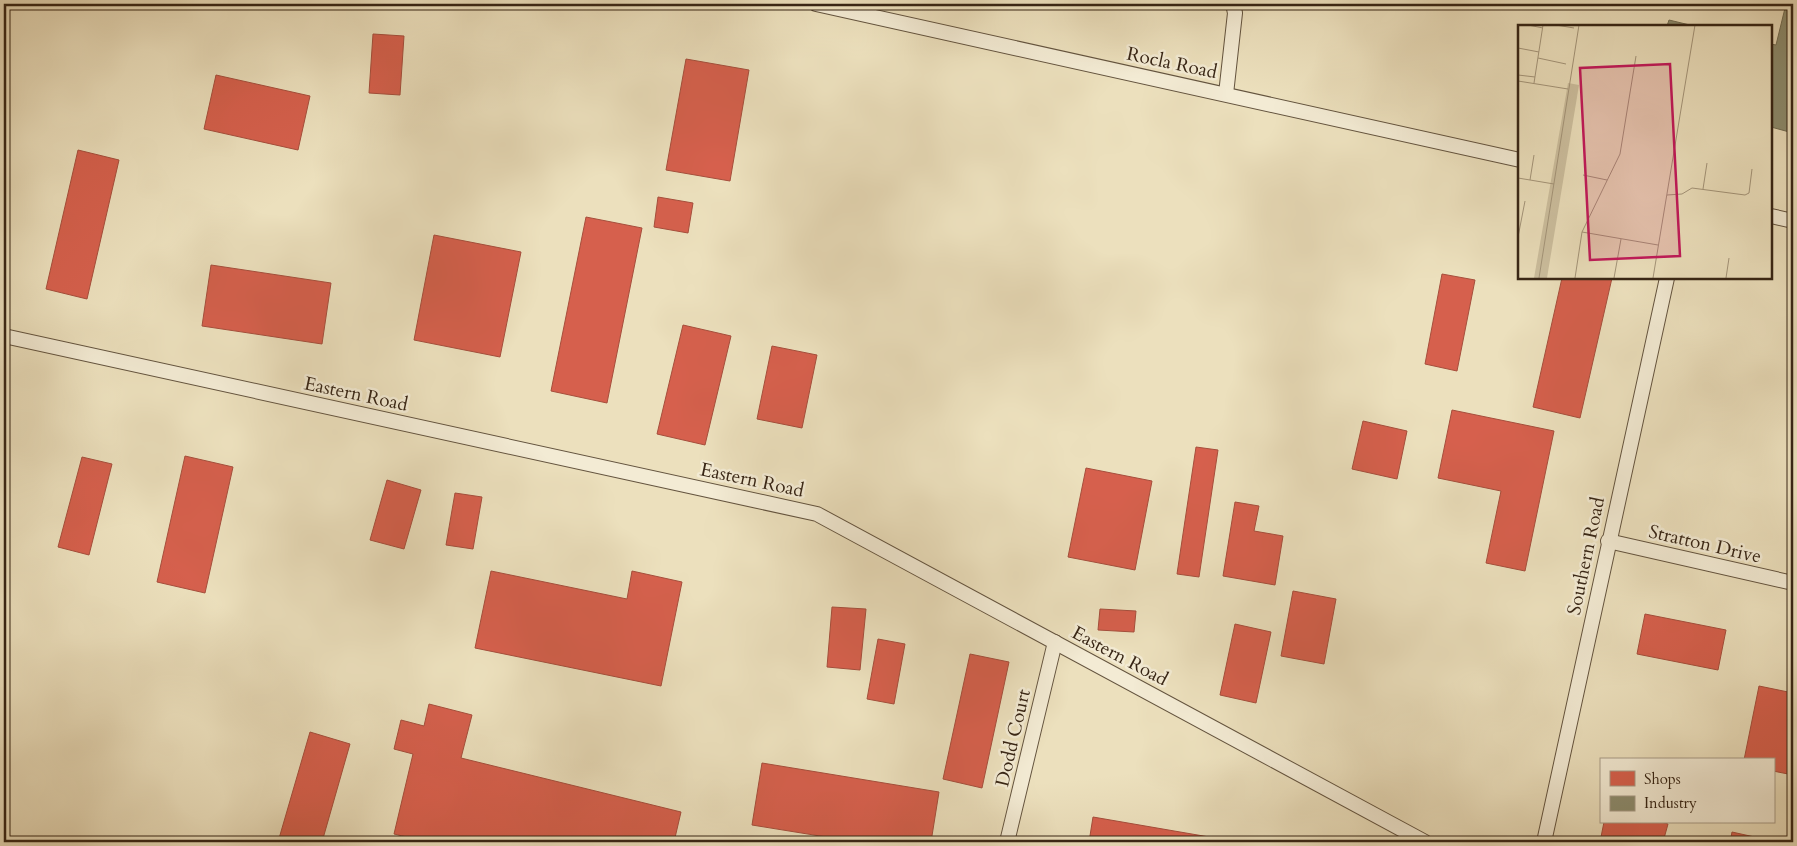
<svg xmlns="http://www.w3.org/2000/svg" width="1797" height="846" viewBox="0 0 1797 846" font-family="Cardo,serif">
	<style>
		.shops { fill: #d6604d; stroke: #a64e3c }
		.industry { fill: #8c8c6e; stroke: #726d53 }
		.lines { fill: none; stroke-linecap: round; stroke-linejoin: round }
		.street-casing { stroke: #64543f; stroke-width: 16 }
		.street { stroke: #f3ebd4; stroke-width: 14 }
		.labels { text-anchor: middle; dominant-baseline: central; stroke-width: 5; stroke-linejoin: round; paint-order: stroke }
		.street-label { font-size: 19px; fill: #372515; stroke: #f3ebd4 }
		.inset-road { fill: none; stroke: #a4957a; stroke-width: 1 }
		.view { fill: #c2185b; fill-opacity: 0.15; stroke: #c2185b; stroke-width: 2.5 }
		.inset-edge { fill: none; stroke: #372515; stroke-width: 2.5 }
	</style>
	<rect width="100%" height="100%" fill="#ece0bd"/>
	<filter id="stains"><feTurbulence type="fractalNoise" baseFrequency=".004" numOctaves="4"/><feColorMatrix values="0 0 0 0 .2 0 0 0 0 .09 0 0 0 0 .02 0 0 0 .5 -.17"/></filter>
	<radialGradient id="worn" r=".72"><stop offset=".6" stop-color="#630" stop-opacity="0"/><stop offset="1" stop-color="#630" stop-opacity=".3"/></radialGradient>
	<g class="shops">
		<polygon points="373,34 404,36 400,95 369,93"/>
		<polygon points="686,59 749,70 730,181 666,170"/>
		<polygon points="216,75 310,96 298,150 204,129"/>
		<polygon points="78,150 119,160 87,299 46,289"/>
		<polygon points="658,197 693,203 688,233 654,227"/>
		<polygon points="586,217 642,228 607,403 551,391"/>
		<polygon points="434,235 521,252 500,357 414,340"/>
		<polygon points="211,265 331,283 322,344 202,326"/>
		<polygon points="1442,274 1475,280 1457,371 1425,364"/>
		<polygon points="1562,278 1612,278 1580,418 1533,407"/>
		<polygon points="683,325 731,336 705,445 657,434"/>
		<polygon points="772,346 817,355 802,428 757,419"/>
		<polygon points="1452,410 1554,431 1525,571 1486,563 1501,491 1438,478"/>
		<polygon points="1363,421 1407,431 1397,479 1352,469"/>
		<polygon points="1196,447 1218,450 1199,577 1177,574"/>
		<polygon points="185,456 233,467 205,593 157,582"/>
		<polygon points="82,457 112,464 89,555 58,547"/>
		<polygon points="1086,468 1152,481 1135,570 1068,557"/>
		<polygon points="387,480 421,490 404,549 370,540"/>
		<polygon points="455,493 482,497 473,549 446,545"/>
		<polygon points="1235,502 1259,506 1254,531 1283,536 1275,585 1223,576"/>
		<polygon points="491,571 627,599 632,571 682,582 661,686 475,648"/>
		<polygon points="1293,591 1336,599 1324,664 1281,656"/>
		<polygon points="832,607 866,609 860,670 827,667"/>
		<polygon points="1100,609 1136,611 1134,632 1098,630"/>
		<polygon points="1645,614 1726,630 1718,670 1637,654"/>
		<polygon points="1235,624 1271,632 1256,703 1220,695"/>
		<polygon points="878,639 905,644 894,704 867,699"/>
		<polygon points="970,654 1009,662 982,788 943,779"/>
		<polygon points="1759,686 1793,693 1793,775 1773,771 1773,760 1744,760"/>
		<polygon points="429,704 472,715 461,758 681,812 674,842 428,842 394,834 413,754 394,749 401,720 424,726"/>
		<polygon points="310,732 350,744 322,842 278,842"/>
		<polygon points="762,763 939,792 931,842 857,842 752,825"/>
		<polygon points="1093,817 1215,838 1214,842 1089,842"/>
		<polygon points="1604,822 1661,822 1668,824 1663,842 1600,842"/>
		<polygon points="1732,832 1777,842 1730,842"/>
	</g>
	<g class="industry">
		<polygon points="1786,4 1793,4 1793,133 1771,127 1771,44 1776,45"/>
		<polygon points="1669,20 1694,26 1667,26"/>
	</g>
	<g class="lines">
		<defs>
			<g id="street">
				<polyline points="816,4 1520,160"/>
				<polyline points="1226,94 1235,13 1233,4"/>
				<polyline points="1771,216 1793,221"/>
				<polyline points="4,336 817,514 1425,842"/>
				<polyline points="1608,541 1793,583"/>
				<polyline points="1007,842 1055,642"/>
				<polyline points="1544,842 1667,278"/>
			</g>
		</defs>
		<use href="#street" class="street-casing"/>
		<use href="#street" class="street"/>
	</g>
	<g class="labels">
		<g class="street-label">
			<text transform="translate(1172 63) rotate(12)">Rocla Road</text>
			<text transform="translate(356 394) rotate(12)">Eastern Road</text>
			<text transform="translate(752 480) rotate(12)">Eastern Road</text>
			<text transform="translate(1705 544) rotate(13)">Stratton Drive</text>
			<text transform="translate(1586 556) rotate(-78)">Southern Road</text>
			<text transform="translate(1120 656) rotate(28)">Eastern Road</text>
			<text transform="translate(1013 738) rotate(-77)">Dodd Court</text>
		</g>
	</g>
	<g transform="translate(1518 25)">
		<rect width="254" height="254" fill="#ece0bd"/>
		<path d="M50,58L61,60L29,253H16Z" fill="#cdc0a0"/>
		<path class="inset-road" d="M10,0L25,3M38,0L56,3M0,23L21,27M20,33L48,39M0,50L17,52M0,56L50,64M16,58L25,0M65,150L89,155M0,153L36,159M12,155L16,130M185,164L189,138M149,170L164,169L174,163L227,170L231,168L234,144M64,207L140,220M0,212L7,176M21,253L61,0M57,253L64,207L102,129L118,31M96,253L103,214M135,253L177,0M208,253L211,233"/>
		<path class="view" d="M152,39L162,231L72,235L62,43Z"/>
		<rect width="254" height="254" class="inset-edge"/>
	</g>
	<rect width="1797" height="846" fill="none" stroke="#ece0bd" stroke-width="20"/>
	<rect x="5" y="5" width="1787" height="836" fill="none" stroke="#372515" stroke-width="2.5"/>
	<rect x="10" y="10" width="1777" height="826" fill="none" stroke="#372515"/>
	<rect x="1600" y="758" width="175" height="65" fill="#f3ebd4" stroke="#a89c88"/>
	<rect x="1610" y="771" width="25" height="15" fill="#d6604d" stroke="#a89c88"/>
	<text x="1644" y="784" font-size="15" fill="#372515">Shops</text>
	<rect x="1610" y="796" width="25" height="15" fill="#8c8c6e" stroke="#a89c88"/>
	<text x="1644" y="808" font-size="15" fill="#372515">Industry</text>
	<rect width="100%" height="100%" filter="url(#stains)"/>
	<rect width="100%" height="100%" fill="url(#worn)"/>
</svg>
